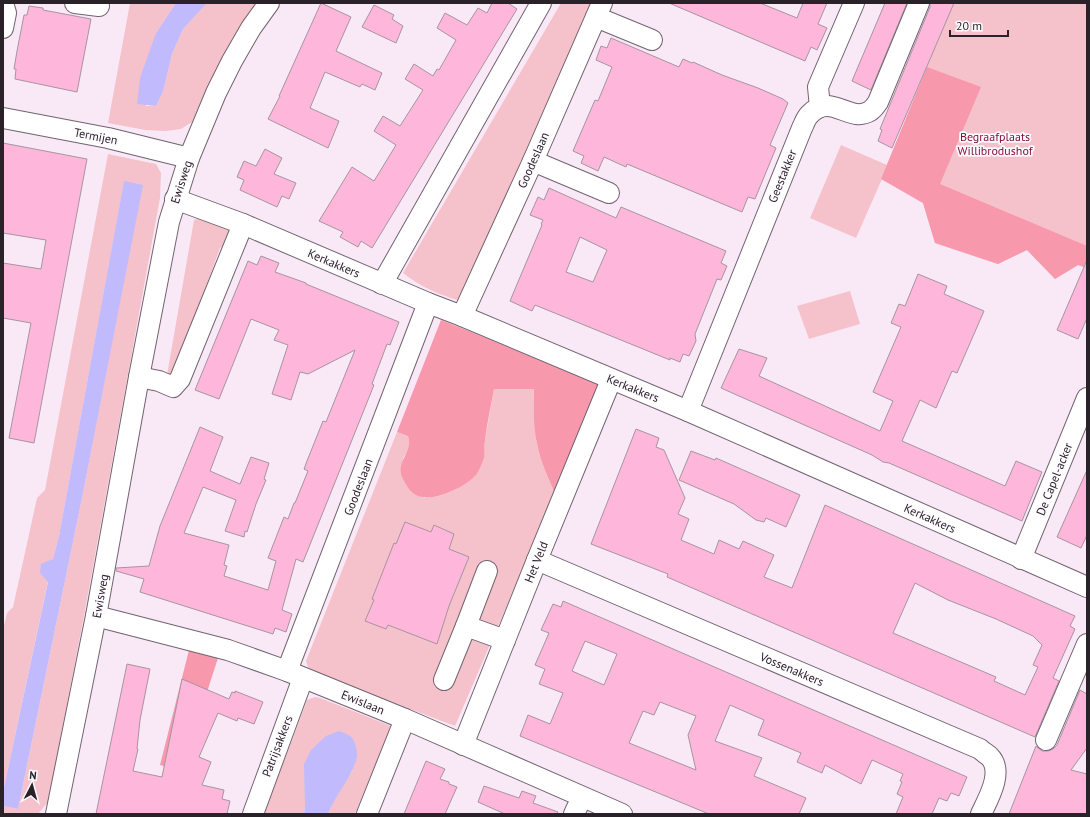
<svg xmlns="http://www.w3.org/2000/svg" width="1090" height="817" viewBox="0 0 1090 817" font-family="'PT Sans',sans-serif">
	<style>
		.green { fill: #f5c2cb }
		.forest { fill: #f898ac }
		.water { fill: #c1bafc }
		.building { fill: #feb7db; stroke: #a7949d; fill-rule: evenodd }
		.lines { fill: none; stroke-linecap: round; stroke-linejoin: round }
		.minor-casing { stroke: #716370; stroke-width: 22 }
		.minor { stroke: #fff; stroke-width: 20 }
		.labels { text-anchor: middle; dominant-baseline: central; stroke-width: 3.5; stroke-linejoin: round; paint-order: stroke }
		.street-label { font-size: 12px; fill: #292329; stroke: #fefbfe }
		.park-label { font-size: 12px; fill: #7e0b36; stroke: #fefbfe }
	</style>
	<rect width="100%" height="100%" fill="#f9e9f7"/>
	<g class="green">
		<polygon points="130,3 176,3 156,33 146,106 156,106 163,92 172,54 183,29 207,3 256,3 243,21 206,89 192,122 181,129 166,131 145,130 108,123"/>
		<path d="M561,3H592L461,301C439,295 421,287 403,273Z"/>
		<polygon points="953,3 1087,3 1087,268 1078,265 1055,279 1027,250 998,264 935,243 923,203 882,179 856,238 810,218 841,145 887,165"/>
		<polygon points="108,154 156,164 161,173 160,198 84,616 48,802 38,814 3,814 3,806 18,809 82,498 142,186 124,182 59,536 53,559 40,573 48,581 3,792 3,630 7,613 13,607 37,498 45,490"/>
		<polygon points="202,217 231,227 231,241 220,248 173,376 167,375 194,220"/>
		<polygon points="850,291 860,324 809,339 797,306"/>
		<path d="M494,389H534C532,406 534,431 538,448C541,463 549,479 555,494L455,726L315,673L308,667L306,661L397,432L408,436C411,445 409,450 403,458L424,498L439,496L457,489L484,457L485,440Z"/>
		<polygon points="315,697 320,698 391,726 355,814 328,814 333,802 352,771 357,756 353,739 305,807 304,814 263,814 293,738 307,700"/>
	</g>
	<g class="forest">
		<polygon points="927,67 981,87 940,184 1087,246 1087,268 1078,265 1055,279 1027,250 998,264 935,243 923,203 881,179"/>
		<path d="M441,320L599,383L600,389L555,494C549,479 541,463 538,448C533,429 533,408 534,389H494C491,406 487,423 485,440C484,446 485,453 484,458C482,463 479,471 476,475C465,486 449,494 433,497C416,499 410,493 403,479C394,461 414,453 408,436L397,432Z"/>
		<polygon points="189,650 218,658 195,729 185,772 160,765"/>
	</g>
	<g class="water">
		<polygon points="176,3 207,3 183,29 172,54 163,92 156,106 137,104 140,78 156,33"/>
		<polygon points="124,181 143,185 82,498 18,809 3,806 3,792 48,582 40,573 41,564 53,559 59,536"/>
		<path d="M339,731C344,733 350,735 353,739C355,743 358,753 357,757C352,778 335,795 328,814H304L305,807L304,764L311,750L326,736Z"/>
	</g>
	<g class="building">
		<polygon points="321,3 351,17 336,51 382,73 375,90 362,84 360,87 325,72 310,108 339,121 328,148 268,119 280,96 279,96"/>
		<polygon points="492,3 508,3 517,9 372,248 361,241 358,247 340,237 343,232 319,221 352,167 374,181 396,145 374,131 383,116 400,126 423,90 405,79 414,64 433,76 437,69 439,70 456,40 437,28 445,13 467,25 478,8 487,13"/>
		<polygon points="669,3 760,3 797,18 803,3 827,3 818,24 827,28 817,50 811,47 805,61"/>
		<polygon points="885,3 907,3 871,90 852,81"/>
		<polygon points="930,3 954,3 892,148 878,141 882,130 880,129 930,7"/>
		<polygon points="374,5 394,15 392,19 403,26 396,43 362,27"/>
		<polygon points="29,6 43,8 43,10 91,19 77,92 15,79 16,69 14,69 17,51 24,15 27,15"/>
		<polygon points="611,38 679,67 683,59 692,63 693,62 722,75 758,88 783,99 788,103 770,145 776,148 755,199 748,197 742,212 627,164 626,167 604,157 598,171 581,163 584,156 573,151 595,100 598,101 612,67 596,60 601,46 607,48"/>
		<polygon points="3,143 87,159 34,443 9,438 31,323 3,318 3,263 41,269 46,240 3,233"/>
		<polygon points="265,149 282,158 274,174 296,183 289,199 282,196 277,207 240,190 244,180 237,177 244,161 256,166"/>
		<path d="M549,188L616,218L621,207L726,251L721,263L727,266L721,280L717,279L695,334L696,341L689,356L683,354L680,362L670,358V360L535,305L532,311L510,301L542,225L541,224L543,220L530,215L538,197L544,200ZM580,237L607,250L593,282L566,272Z"/>
		<polygon points="261,256 279,263 275,272 306,283 306,284 399,322 390,345 387,344 372,384 374,385 303,562 296,559 282,610 292,614 286,632 275,628 273,634 140,592 144,579 116,571 116,568 149,566 160,526 200,427 223,437 210,471 240,484 251,457 269,463 264,479 266,480 256,504 247,532 245,531 244,537 225,531 236,500 203,487 184,533 229,545 224,565 227,566 224,576 268,590 276,561 268,558 284,517 288,519 294,503 295,503 308,471 304,469 307,461 323,421 326,422 355,350 308,374 300,372 291,400 272,394 288,345 274,340 279,330 251,319 219,399 195,390 248,261 257,265"/>
		<polygon points="1087,260 1087,318 1078,339 1057,330"/>
		<polygon points="918,274 947,286 944,294 984,311 957,373 952,371 936,408 920,400 902,441 1005,486 1016,461 1042,472 1022,521 889,463 883,462 872,455 721,388 739,349 767,358 759,376 880,431 893,401 873,392 901,327 891,323 899,304 905,306"/>
		<path d="M636,429L659,438L656,447L664,450L685,498L678,514L689,519L681,540L714,554L719,540L739,549L743,541L774,555L764,577L792,588L825,505L1075,616L1070,626L1075,629L1053,678L1059,681L1035,737L667,577L668,574L591,544ZM915,583L948,600L996,619L1033,636L1042,645L1033,665L1038,667L1025,695L994,681L996,677L893,633Z"/>
		<polygon points="691,451 715,460 716,458 800,495 786,527 766,518 764,522 756,520 734,504 679,480"/>
		<polygon points="1087,470 1087,535 1081,548 1057,537"/>
		<polygon points="405,522 431,532 434,525 454,534 449,549 469,557 449,606 437,644 388,625 386,629 365,621 374,600 372,599 394,543 396,544"/>
		<path d="M563,601L967,777L959,796L951,793L947,801L939,798L932,814H896L903,797L897,794L902,782L900,781L903,774L872,760L861,784L825,765L822,773L797,762L801,753L758,735L764,720L730,705L715,741L762,758L754,776L806,798L799,814H709L520,736L528,715L550,724L563,693L539,684L545,669L535,665L549,633L541,630L553,604L561,607ZM585,641L617,654L604,685L572,671ZM660,702L696,716L688,735L696,770L629,743L643,711L654,715Z"/>
		<polygon points="127,664 150,669 140,720 137,749 138,749 133,771 162,777 182,679 229,699 232,692 235,693 235,691 263,702 254,724 238,718 237,721 218,713 199,757 211,762 202,785 224,790 222,799 230,801 227,814 96,814"/>
		<polygon points="1080,690 1087,694 1087,748 1071,770 1087,774 1087,814 1009,814 1036,746 1042,751 1048,751 1053,749 1057,745"/>
		<polygon points="426,761 445,769 440,779 449,782 449,784 457,787 445,814 404,814"/>
		<polygon points="484,786 519,798 522,791 536,796 533,803 558,812 557,814 505,814 478,802"/>
	</g>
	<g class="lines">
		<defs>
			<g id="minor">
				<polyline points="3,3 6,13 3,28"/>
				<polyline points="75,3 99,6"/>
				<polyline points="596,17 652,40"/>
				<polyline points="820,107 818,87 854,3"/>
				<polyline points="3,118 108,138 189,158"/>
				<polyline points="533,161 609,193"/>
				<polyline points="175,199 243,224 428,303 462,316 688,411 1087,587"/>
				<polyline points="382,284 541,3"/>
				<polyline points="462,316 533,161 602,3"/>
				<polyline points="139,377 159,381 173,387 180,379 243,224"/>
				<path d="M688,411L802,128C804,124 806,118 809,115C831,91 849,124 870,111C873,109 876,105 878,102L919,3"/>
				<polyline points="1021,559 1087,398"/>
				<path d="M537,560L980,749C983,752 987,754 990,757C1004,772 988,799 981,814"/>
				<polyline points="96,616 228,650 287,671 405,719 622,814"/>
				<polyline points="466,626 487,571"/>
				<polyline points="287,671 428,303"/>
				<polyline points="444,680 466,626 505,640"/>
				<polyline points="1046,740 1087,644"/>
				<polyline points="463,745 537,560 611,380"/>
				<polyline points="56,814 96,616 139,377 169,222 189,158 216,93 232,61 251,28 269,3"/>
				<polyline points="253,814 303,678"/>
				<polyline points="367,814 405,719"/>
				<polyline points="574,814 582,797"/>
			</g>
		</defs>
		<use href="#minor" class="minor-casing"/>
		<use href="#minor" class="minor"/>
	</g>
	<g class="labels">
		<g class="street-label">
			<text transform="translate(96 136) rotate(11)">Termijen</text>
			<text transform="translate(533 160) rotate(-66)">Goodeslaan</text>
			<text transform="translate(782 176) rotate(-68)">Geestakker</text>
			<text transform="translate(181 182) rotate(-72)">Ewisweg</text>
			<text transform="translate(334 263) rotate(23)">Kerkakkers</text>
			<text transform="translate(633 388) rotate(22)">Kerkakkers</text>
			<text transform="translate(1054 479) rotate(-68)">De Capel-acker</text>
			<text transform="translate(358 487) rotate(-69)">Goodeslaan</text>
			<text transform="translate(930 518) rotate(24)">Kerkakkers</text>
			<text transform="translate(536 562) rotate(-68)">Het Veld</text>
			<text transform="translate(100 596) rotate(-80)">Ewisweg</text>
			<text transform="translate(792 669) rotate(23)">Vossenakkers</text>
			<text transform="translate(363 702) rotate(22)">Ewislaan</text>
			<text transform="translate(277 746) rotate(-69)">Patrijsakkers</text>
		</g>
		<g class="park-label">
			<text x="995" y="136">Begraafplaats<tspan x="995" dy="14">Willibrodushof</tspan></text>
		</g>
	</g>
	<rect width="1090" height="817" fill="none" stroke="#292329" stroke-width="8"/>
	<g transform="translate(32 785) rotate(6)" stroke="#fefbfe" stroke-width="3" paint-order="stroke">
	<path d="M0-3L7 15L0 10L-7 15Z" fill="#292329"/>
	<text y="-6" font-size="11" font-weight="bold" text-anchor="middle" fill="#292329">N</text>
	</g>
	<path d="M950 30v6h58v-6" fill="none" stroke="#292329" stroke-width="2"/>
	<text x="956" y="30" font-size="12" fill="#292329" stroke="#fefbfe" stroke-width="3" paint-order="stroke">20 m</text>
</svg>
